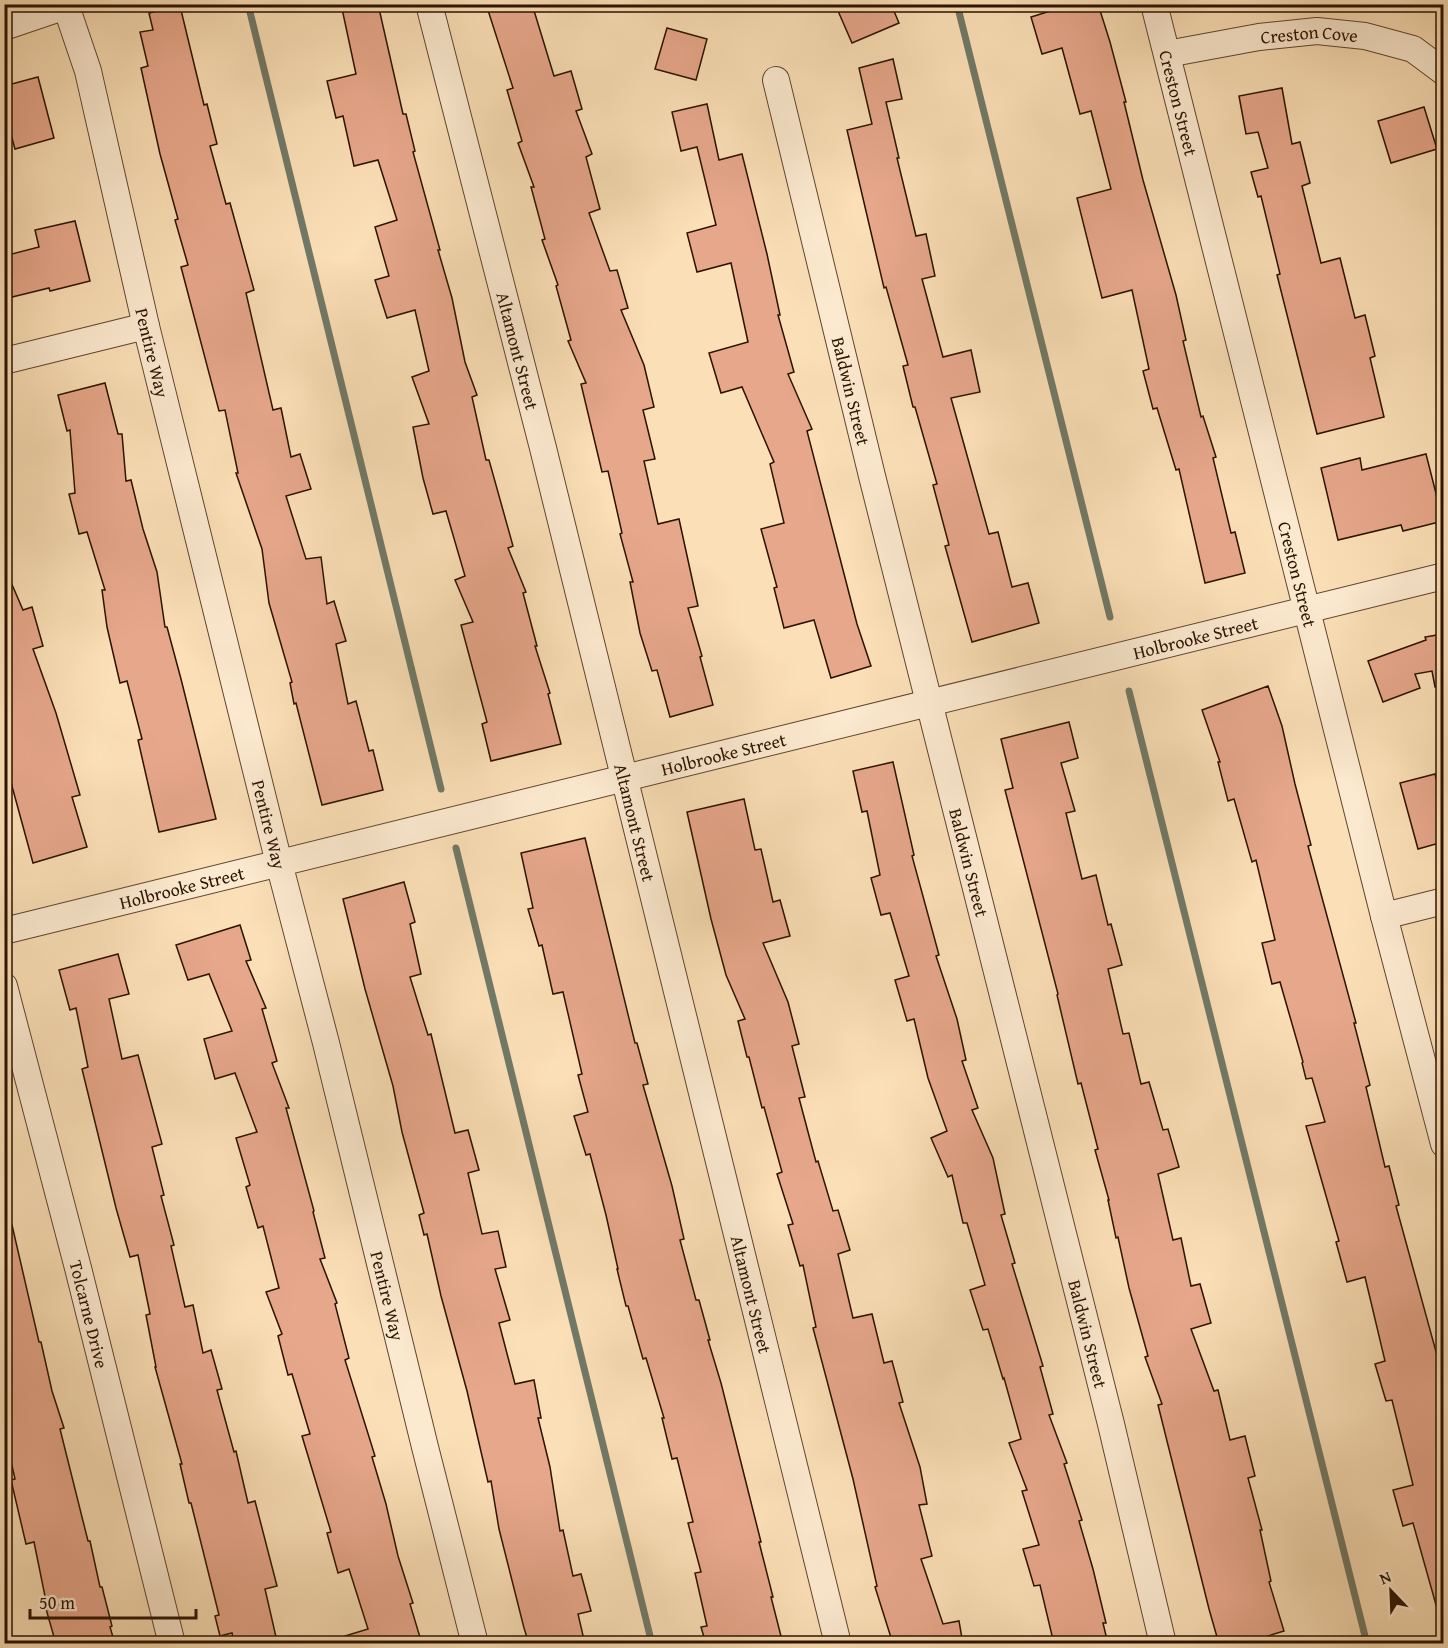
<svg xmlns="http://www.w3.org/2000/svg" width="1448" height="1648" viewBox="0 0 1448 1648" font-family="'Gentium Book Plus',serif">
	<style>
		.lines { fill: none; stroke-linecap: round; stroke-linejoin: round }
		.stream { stroke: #717967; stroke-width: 7 }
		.building { fill: #e7a78b; stroke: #2b1200; stroke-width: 1.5 }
		.minor-casing { stroke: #5f452e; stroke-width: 28 }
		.minor { stroke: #fcead0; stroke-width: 26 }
		.labels { text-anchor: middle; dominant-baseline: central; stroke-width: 5; stroke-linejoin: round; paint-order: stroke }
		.street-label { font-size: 18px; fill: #2b1200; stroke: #fcead0 }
	</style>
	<rect width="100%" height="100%" fill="#fbdfb6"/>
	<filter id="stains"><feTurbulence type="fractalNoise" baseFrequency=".00333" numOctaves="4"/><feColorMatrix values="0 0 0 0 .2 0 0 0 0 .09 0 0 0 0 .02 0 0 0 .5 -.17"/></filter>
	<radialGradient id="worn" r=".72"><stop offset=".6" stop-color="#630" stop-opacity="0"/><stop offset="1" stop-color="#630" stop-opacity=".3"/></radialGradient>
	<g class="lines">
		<g class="stream">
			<polyline points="248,4 441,789"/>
			<polyline points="957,4 1110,617"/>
			<polyline points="1129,691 1367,1644"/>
			<polyline points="456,848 652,1644"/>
		</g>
	</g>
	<g class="building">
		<polygon points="341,4 378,4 403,114 406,114 415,151 413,152 440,250 438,250 452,298 465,362 477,395 472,397 486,460 489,460 513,546 508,548 526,592 523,593 537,646 535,646 550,693 548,694 561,744 491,761 482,724 487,722 461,625 473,622 455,580 465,576 446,511 433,514 423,478 413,427 429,424 412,377 429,371 415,310 387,318 375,280 389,276 375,227 397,220 378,160 354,166 343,116 336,118 327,81 356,74"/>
		<polygon points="486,4 532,4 554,76 571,71 582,109 576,111 592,154 586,157 600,209 589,213 610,271 617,270 628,308 621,310 644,365 654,407 643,410 655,459 644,461 658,524 679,519 698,606 688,608 702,656 700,657 713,705 670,717 657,670 652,671 640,633 630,582 633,582 620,534 622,533 608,471 602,472 581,384 586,383 568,341 571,340 556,286 558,285 542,240 545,239 531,187 534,187 518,143 522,141 507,90 513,88"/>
		<polygon points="835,4 891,4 899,23 852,43"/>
		<polygon points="1073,4 1098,4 1110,42 1126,102 1124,102 1143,180 1176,295 1186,340 1183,341 1201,417 1203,416 1216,457 1213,458 1231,533 1235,532 1245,573 1205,583 1179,469 1176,470 1157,408 1153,409 1143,371 1149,369 1132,290 1102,298 1077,198 1111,189 1091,111 1080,114 1062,48 1042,54 1031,17"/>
		<polygon points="180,6 204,105 207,104 217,144 210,146 226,204 230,203 254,290 246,293 273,410 281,408 291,457 300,454 311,489 286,496 306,559 321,557 327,604 334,601 346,641 336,644 348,704 356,701 369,751 373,750 383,790 322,805 296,703 294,704 290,683 292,682 269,603 262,549 236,473 238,473 225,410 219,411 181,267 188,265 175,220 178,219 160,154 141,68 148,66 140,32 153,30 149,13"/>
		<polygon points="667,28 707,39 696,80 655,69"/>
		<polygon points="893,59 902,99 886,102 899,158 897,158 916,236 926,234 935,276 922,279 943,357 971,350 980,392 951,398 989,534 998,532 1012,587 1028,583 1039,623 972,642 945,546 949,545 933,485 937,484 915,407 913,407 903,366 908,365 886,287 884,288 847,130 872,124 859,68"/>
		<polygon points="38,77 54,138 15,149 4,109 4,86"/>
		<polygon points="1282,88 1292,144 1300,142 1310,183 1302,186 1321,263 1340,258 1355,318 1365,315 1375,356 1370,358 1384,417 1317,434 1277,275 1280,274 1261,196 1258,197 1251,172 1268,168 1258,132 1246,134 1239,96"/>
		<polygon points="707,104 719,160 742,154 767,254 780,315 778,315 794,372 788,374 812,429 807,431 857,624 871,666 831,678 814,620 784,628 774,588 777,587 761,529 784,523 770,464 774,462 742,387 721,393 709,353 748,342 731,263 697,272 687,233 716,225 697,147 681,151 672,112"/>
		<polygon points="1424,107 1437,149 1391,163 1378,121"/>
		<polygon points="75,221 90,281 50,291 49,288 4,299 4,256 39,247 35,230"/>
		<polygon points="105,383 118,434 122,434 126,481 131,480 143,529 157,572 165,627 167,627 181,679 216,819 159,832 138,740 142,739 127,681 120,683 107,627 102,590 105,590 87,532 79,534 69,494 75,493 70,430 67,431 58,395"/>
		<polygon points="1426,454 1443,521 1403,531 1401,525 1338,540 1321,468 1360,458 1362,470"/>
		<polygon points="4,566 23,610 32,607 43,646 33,649 56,713 80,795 72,797 87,847 33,863 4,757"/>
		<polygon points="1443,634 1443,686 1435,687 1432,671 1415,674 1420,688 1383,702 1368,661 1426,640 1425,637"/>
		<polygon points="1268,686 1282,726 1295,784 1311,845 1308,846 1356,1023 1354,1023 1370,1085 1366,1087 1385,1167 1389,1166 1399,1205 1396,1206 1443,1377 1443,1611 1438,1612 1413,1523 1403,1526 1393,1490 1413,1485 1392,1400 1386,1401 1375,1364 1385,1361 1365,1277 1347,1282 1336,1242 1339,1241 1306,1126 1325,1122 1312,1078 1306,1079 1302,1063 1303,1062 1280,982 1272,984 1262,943 1275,940 1256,860 1252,862 1234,799 1228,801 1218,762 1220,762 1202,710"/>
		<polygon points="1069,722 1078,758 1061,763 1075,811 1066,813 1082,879 1096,875 1108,925 1111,924 1122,965 1108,969 1123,1034 1129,1033 1141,1084 1149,1082 1163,1130 1168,1129 1179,1167 1158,1174 1173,1240 1181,1238 1191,1286 1200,1284 1211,1323 1191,1329 1214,1391 1218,1390 1230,1440 1245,1436 1255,1476 1248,1478 1262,1530 1260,1530 1271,1581 1269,1582 1284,1631 1242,1644 1219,1644 1209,1609 1158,1405 1162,1404 1145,1357 1148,1356 1129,1288 1118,1237 1116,1238 1108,1200 1109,1200 1095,1150 1098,1149 1081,1083 1078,1084 1057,995 1058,994 1005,790 1013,788 1001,739"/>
		<polygon points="893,762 914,855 912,856 939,955 936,956 957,1019 966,1060 962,1061 978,1108 972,1110 993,1158 1005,1214 1001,1215 1015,1263 1012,1264 1043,1366 1040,1367 1053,1414 1049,1415 1067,1463 1064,1464 1082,1520 1079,1521 1093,1569 1106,1623 1103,1623 1108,1644 1054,1644 1040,1585 1034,1586 1023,1549 1039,1545 1022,1491 1027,1490 1009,1443 1021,1439 1004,1378 1003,1379 988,1329 983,1330 970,1290 985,1285 967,1223 963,1223 952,1175 948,1177 931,1138 947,1131 928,1078 914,1019 907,1021 895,980 909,976 890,913 881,915 871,878 880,875 867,811 862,812 853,771"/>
		<polygon points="1435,774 1443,807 1443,842 1418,849 1400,783"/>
		<polygon points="744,799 755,850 761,849 773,902 780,900 790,936 763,943 788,1002 799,1044 792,1046 805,1097 799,1098 816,1162 818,1161 833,1211 838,1210 850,1250 838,1254 853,1318 872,1314 884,1363 892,1361 903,1402 899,1403 920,1467 927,1504 919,1505 932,1556 921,1559 943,1624 959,1621 963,1644 893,1644 875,1587 877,1586 853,1479 813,1328 816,1327 803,1265 800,1266 788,1225 793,1224 777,1174 782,1172 764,1107 762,1108 749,1057 747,1057 738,1021 745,1019 726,975 711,919 687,812"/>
		<polygon points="585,838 635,1043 637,1043 648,1084 643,1085 672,1186 684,1239 680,1240 696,1300 699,1300 710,1340 708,1340 721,1383 761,1542 759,1542 773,1597 771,1597 783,1644 706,1644 701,1627 707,1626 695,1573 701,1572 688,1523 693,1522 677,1458 672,1459 662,1418 664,1418 646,1358 643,1359 628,1306 626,1306 617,1269 618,1269 606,1215 590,1154 586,1155 574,1116 588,1112 578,1075 582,1074 563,992 553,994 542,945 539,946 528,909 533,908 521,853"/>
		<polygon points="404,882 415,922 410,924 421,974 410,977 428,1035 431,1034 455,1133 468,1130 479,1170 468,1173 482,1234 498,1231 506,1267 495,1269 510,1320 499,1323 515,1384 534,1380 541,1418 538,1418 550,1467 560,1531 563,1530 573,1576 581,1574 591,1611 578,1614 585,1644 529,1644 524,1628 499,1529 491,1481 488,1482 467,1391 441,1296 427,1234 424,1235 419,1215 424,1213 402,1132 393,1086 365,989 343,899"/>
		<polygon points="240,925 251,960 246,961 266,1008 262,1009 277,1061 272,1063 289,1108 286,1108 314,1211 313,1212 325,1258 320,1259 337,1303 335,1304 349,1358 345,1360 375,1456 372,1457 386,1504 398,1556 413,1603 410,1604 422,1644 335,1644 335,1639 368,1629 349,1569 338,1573 327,1533 331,1532 302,1436 310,1434 292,1374 288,1375 278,1336 282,1334 266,1292 279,1288 263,1226 258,1228 246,1187 250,1185 236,1138 257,1132 235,1073 215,1079 204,1039 232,1031 209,974 188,980 176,945"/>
		<polygon points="118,954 129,994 109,999 122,1059 138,1055 162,1144 152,1147 164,1195 161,1196 174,1245 171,1246 185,1307 193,1305 203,1353 211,1350 222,1389 217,1390 234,1452 236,1451 248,1503 255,1501 277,1586 265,1589 276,1637 250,1644 234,1644 232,1633 220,1636 215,1616 219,1615 191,1503 189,1503 180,1464 182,1464 155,1367 156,1367 146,1315 150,1314 138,1255 130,1257 116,1208 82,1069 88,1067 76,1008 70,1010 59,970"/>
		<polygon points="4,1225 12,1225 39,1342 41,1342 52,1391 64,1428 60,1429 88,1541 90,1541 100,1587 102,1587 112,1626 110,1627 115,1644 56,1644 44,1602 46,1601 34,1542 26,1544 11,1480 15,1479 7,1444 4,1445"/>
	</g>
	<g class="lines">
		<defs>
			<g id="minor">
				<path id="s1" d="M429,4L543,448L838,1644"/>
				<path id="s2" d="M1154,4L1384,916L1444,1144"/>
				<path id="s3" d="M4,27L66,6L88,71L146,326L279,863L326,1043L425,1447L475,1644"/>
				<path id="s4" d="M1167,54L1259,37L1317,31L1365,36L1413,49L1444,72"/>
				<path id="s5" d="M776,80L872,476L1111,1424L1163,1644"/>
				<polyline points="4,361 146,326"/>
				<polyline points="1384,916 1444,901"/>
				<path id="s6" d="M4,931L1444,576"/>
				<path id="s7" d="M4,986L78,1268L172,1644"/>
			</g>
		</defs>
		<use href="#minor" class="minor-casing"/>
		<use href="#minor" class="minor"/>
	</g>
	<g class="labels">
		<g class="street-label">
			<text stroke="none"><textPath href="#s4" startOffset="144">Creston Cove</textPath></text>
			<text stroke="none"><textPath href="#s2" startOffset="102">Creston Street</textPath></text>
			<text stroke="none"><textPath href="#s1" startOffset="358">Altamont Street</textPath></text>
			<text stroke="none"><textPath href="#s3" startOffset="423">Pentire Way</textPath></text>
			<text stroke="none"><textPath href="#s5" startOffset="320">Baldwin Street</textPath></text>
			<text stroke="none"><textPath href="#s2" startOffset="588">Creston Street</textPath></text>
			<text stroke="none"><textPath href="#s6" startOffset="1227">Holbrooke Street</textPath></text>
			<text stroke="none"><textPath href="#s6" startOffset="741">Holbrooke Street</textPath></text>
			<text stroke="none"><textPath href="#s1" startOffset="844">Altamont Street</textPath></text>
			<text stroke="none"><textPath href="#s3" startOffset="909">Pentire Way</textPath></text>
			<text stroke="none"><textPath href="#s5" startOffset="806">Baldwin Street</textPath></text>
			<text stroke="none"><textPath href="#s6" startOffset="183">Holbrooke Street</textPath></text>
			<text stroke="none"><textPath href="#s1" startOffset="1330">Altamont Street</textPath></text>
			<text stroke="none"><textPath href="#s3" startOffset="1395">Pentire Way</textPath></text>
			<text stroke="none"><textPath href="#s7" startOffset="339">Tolcarne Drive</textPath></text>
			<text stroke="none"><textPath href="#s5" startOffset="1292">Baldwin Street</textPath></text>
		</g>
	</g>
	<rect width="1448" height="1648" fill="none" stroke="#fbdfb6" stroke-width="24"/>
	<rect x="6" y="6" width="1436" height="1636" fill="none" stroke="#2b1200" stroke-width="3"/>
	<rect x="12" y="12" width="1424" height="1624" fill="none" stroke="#2b1200" stroke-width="1.5"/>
	<g transform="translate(1391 1591) rotate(337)" stroke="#fcead0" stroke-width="4.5" paint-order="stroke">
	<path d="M0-4.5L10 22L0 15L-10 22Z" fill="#2b1200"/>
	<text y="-9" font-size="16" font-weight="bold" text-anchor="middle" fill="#2b1200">N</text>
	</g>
	<path d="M30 1609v9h166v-9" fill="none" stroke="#2b1200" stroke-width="3"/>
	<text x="39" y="1609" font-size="18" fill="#2b1200" stroke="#fcead0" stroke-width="4.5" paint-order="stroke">50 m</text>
	<rect width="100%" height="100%" filter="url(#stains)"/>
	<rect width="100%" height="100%" fill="url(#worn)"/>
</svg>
